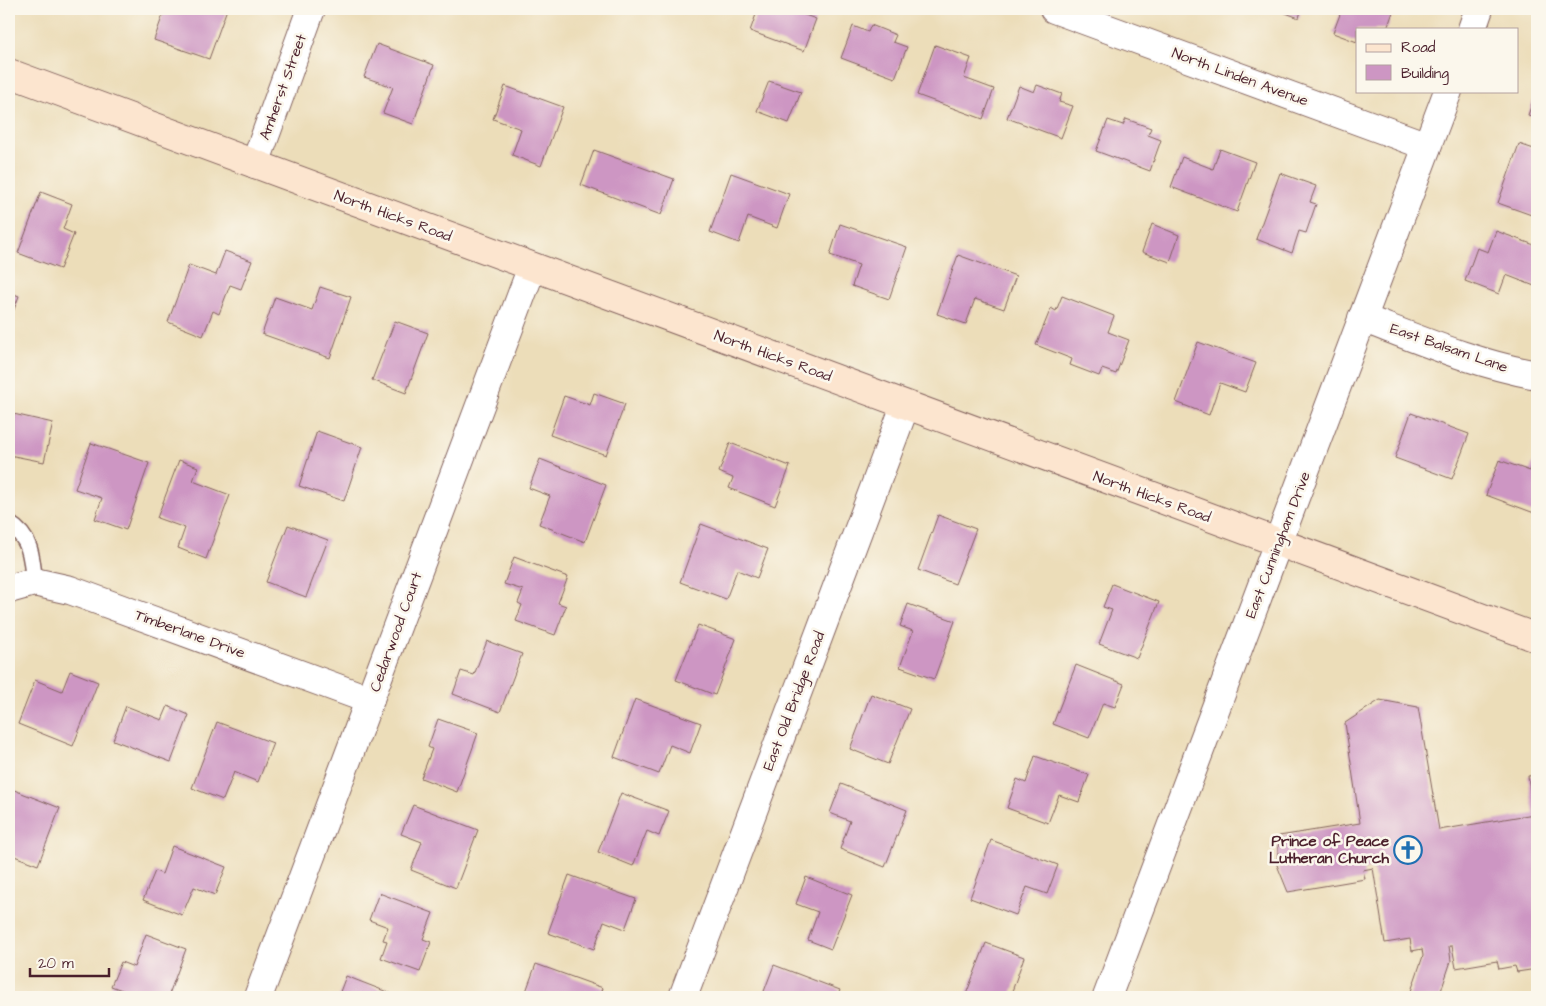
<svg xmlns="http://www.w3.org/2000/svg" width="1546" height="1006" viewBox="0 0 1546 1006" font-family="'Architects Daughter',sans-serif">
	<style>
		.building { fill: #cd96c3 }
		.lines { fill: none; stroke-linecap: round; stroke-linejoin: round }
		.service-casing { stroke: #83625d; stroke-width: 19 }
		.minor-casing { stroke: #83625d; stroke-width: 30 }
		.tertiary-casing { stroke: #83625d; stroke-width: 30 }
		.secondary-casing { stroke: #83625d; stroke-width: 30 }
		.service { stroke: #fff; stroke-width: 16 }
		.minor { stroke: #fff; stroke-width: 28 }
		.tertiary { stroke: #fff; stroke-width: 28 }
		.secondary { stroke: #fce5cf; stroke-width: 28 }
		.labels { text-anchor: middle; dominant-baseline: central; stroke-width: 5; stroke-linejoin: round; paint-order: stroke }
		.street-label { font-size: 15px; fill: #4a1f2b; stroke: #fbf7ec }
		.poi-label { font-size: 15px; font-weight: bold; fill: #4a1f2b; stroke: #fbf7ec; text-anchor: end }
	</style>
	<rect width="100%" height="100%" fill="#fbf7ec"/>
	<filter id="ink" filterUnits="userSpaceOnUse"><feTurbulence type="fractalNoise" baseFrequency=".02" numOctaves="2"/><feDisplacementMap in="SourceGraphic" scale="10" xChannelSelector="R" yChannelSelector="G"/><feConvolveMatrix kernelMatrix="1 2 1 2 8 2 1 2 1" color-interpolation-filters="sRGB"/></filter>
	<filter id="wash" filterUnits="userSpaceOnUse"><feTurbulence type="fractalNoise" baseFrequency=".0096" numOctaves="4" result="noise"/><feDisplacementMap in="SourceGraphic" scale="20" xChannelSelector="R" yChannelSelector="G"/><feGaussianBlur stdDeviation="1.12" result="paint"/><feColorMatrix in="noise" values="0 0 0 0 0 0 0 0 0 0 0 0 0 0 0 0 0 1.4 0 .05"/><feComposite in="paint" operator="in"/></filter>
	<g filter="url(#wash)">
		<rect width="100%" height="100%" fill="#ecddb9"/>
		<g id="blocks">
			<g class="building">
				<polygon points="165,9 227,9 209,59 154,40"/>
				<polygon points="758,9 804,9 802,14 816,19 804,51 750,31"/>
				<polygon points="1275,9 1306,9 1304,12 1301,11 1299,18"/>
				<polygon points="1342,9 1394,9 1387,29 1357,29 1357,42 1333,33"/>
				<polygon points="871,25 896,35 893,42 907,47 895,78 841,58 853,26 868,32"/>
				<polygon points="377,44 434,65 413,124 383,113 393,87 364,77"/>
				<polygon points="935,45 971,58 964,78 994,89 983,119 917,95"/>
				<polygon points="769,81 801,92 789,123 757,111"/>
				<polygon points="1037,85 1062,94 1059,102 1073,106 1061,138 1007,118 1019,86 1034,92"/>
				<polygon points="505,86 563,107 541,166 512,155 521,129 493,119"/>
				<polygon points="1537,90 1537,118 1528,115"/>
				<polygon points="1126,119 1151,128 1148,135 1161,140 1150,171 1096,151 1108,120 1123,125"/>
				<polygon points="1519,144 1537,150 1537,217 1498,203"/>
				<polygon points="1220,149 1255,162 1237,212 1171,187 1182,157 1213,169"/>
				<polygon points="594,150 674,179 661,215 581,185"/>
				<polygon points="731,173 789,194 777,228 748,217 739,243 710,232"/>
				<polygon points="1280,173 1316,186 1310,202 1316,204 1306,233 1299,231 1292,253 1256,239"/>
				<polygon points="41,192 72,204 63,229 74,234 60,269 18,253"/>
				<polygon points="840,224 907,247 889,299 852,286 859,265 830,255"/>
				<polygon points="1152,224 1179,235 1170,262 1142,252"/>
				<polygon points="1496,231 1537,246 1537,287 1506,275 1499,294 1465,281 1477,248 1488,252"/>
				<polygon points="225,251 252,261 241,289 230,285 219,314 213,311 203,336 168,322 189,265 216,275"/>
				<polygon points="958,255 1016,276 1004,309 975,299 966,324 937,314"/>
				<polygon points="320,287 351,297 330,358 262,334 275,297 312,310"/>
				<polygon points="9,292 19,296 9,323"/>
				<polygon points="1062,296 1114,316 1108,332 1129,340 1116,374 1102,369 1099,376 1070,365 1072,359 1036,345 1051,308 1056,311"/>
				<polygon points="395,321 428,333 406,393 372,380"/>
				<polygon points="1198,342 1256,363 1245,392 1220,383 1209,415 1176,402"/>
				<polygon points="594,393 625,404 606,455 550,435 564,396 590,405"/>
				<polygon points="9,413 53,423 44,462 9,455"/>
				<polygon points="1411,413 1469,434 1452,479 1395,458"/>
				<polygon points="317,431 362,447 344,501 299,486"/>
				<polygon points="91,443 149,463 126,530 95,519 102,498 75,489"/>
				<polygon points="730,443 790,466 775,506 729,488 733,478 719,472"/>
				<polygon points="1537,451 1537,514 1486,495 1499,460 1530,471"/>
				<polygon points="540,459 606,485 585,542 539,524 550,496 529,488"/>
				<polygon points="179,460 198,467 193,481 230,495 206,559 178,548 185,528 157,518"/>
				<polygon points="938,515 976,529 955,584 918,570"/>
				<polygon points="701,524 768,549 757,578 737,570 726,599 680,582"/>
				<polygon points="288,525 328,540 306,597 266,582"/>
				<polygon points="514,557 568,577 558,603 566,606 555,635 516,621 522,605 518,603 523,590 504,584"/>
				<polygon points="1112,584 1159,602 1137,658 1099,644 1112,610 1103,607"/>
				<polygon points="908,604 955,621 934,679 900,667 913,631 900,626"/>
				<polygon points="698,625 736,639 715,695 676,680"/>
				<polygon points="487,641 522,654 500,712 453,694 461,671 474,675"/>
				<polygon points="1076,665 1124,684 1115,707 1103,703 1089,738 1053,724"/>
				<polygon points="70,671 98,682 73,746 18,724 35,680 62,691"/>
				<polygon points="871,694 910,709 888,764 850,749"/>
				<polygon points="635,699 701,723 690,753 670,745 659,774 614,757"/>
				<polygon points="1380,700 1418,707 1439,830 1534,814 1528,776 1537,775 1537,969 1517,972 1515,966 1499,969 1497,961 1456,968 1452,946 1449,946 1451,961 1439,997 1409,997 1423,956 1422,949 1412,951 1410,939 1385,943 1373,868 1363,870 1365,879 1288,892 1277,865 1279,836 1360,823 1345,723"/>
				<polygon points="126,706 162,720 168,706 189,715 171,762 113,740"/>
				<polygon points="438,719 478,733 457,792 421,778 432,749 428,747"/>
				<polygon points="217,722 273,743 258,782 234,772 223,800 192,788"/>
				<polygon points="1035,756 1089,775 1079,802 1059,795 1048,823 1007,808 1017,779 1026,783"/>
				<polygon points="841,784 907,810 885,867 840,849 850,821 830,813"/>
				<polygon points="9,788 60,808 38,865 9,854"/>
				<polygon points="621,793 669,811 659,836 647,831 633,866 598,852"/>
				<polygon points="413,805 478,830 456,888 411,870 422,842 401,834"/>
				<polygon points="991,840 1058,865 1047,894 1027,887 1016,915 970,898"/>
				<polygon points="172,846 226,867 215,895 194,887 182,915 143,900 155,871 162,874"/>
				<polygon points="569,875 636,899 625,929 604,921 594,949 548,933"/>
				<polygon points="806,877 852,895 831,949 808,940 818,912 796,904"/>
				<polygon points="379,893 433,913 423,939 431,942 420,972 381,958 387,941 383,940 388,927 369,920"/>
				<polygon points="146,934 186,949 168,997 141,997 111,986 121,962 134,967"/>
				<polygon points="986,943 1024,957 1010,997 965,997"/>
				<polygon points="536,964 603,988 600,997 524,997"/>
				<polygon points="774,965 840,990 837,997 771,997 763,994"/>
				<polygon points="346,976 400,997 338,997"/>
			</g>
		</g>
	</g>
	<g filter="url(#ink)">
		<use href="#blocks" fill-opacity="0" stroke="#83625d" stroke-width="1"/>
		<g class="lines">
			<defs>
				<path id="service" d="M9,524C31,537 32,558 34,582"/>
				<g id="minor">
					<polyline points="1054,9 1427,146"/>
					<polyline points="255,164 311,9"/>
					<path d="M1362,318C1420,340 1476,364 1537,375"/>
					<polyline points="9,589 34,582 70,590 370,700"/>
					<polyline points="258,997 532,267"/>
					<polyline points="683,997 905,406"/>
				</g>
				<g id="tertiary">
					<polyline points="1472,29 1479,9"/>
					<polyline points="1107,997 1448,91"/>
				</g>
				<polyline id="secondary" points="9,73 1537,638"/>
			</defs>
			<use href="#service" class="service-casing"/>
			<use href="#minor" class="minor-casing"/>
			<use href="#tertiary" class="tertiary-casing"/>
			<use href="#secondary" class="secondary-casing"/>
			<use href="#service" class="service"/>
			<use href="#minor" class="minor"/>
			<use href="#tertiary" class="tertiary"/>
			<use href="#secondary" class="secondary"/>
		</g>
	</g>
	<defs>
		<symbol id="church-ring" viewBox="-11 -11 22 22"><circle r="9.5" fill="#fbf7ec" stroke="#1f6fb2" stroke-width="1.5"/><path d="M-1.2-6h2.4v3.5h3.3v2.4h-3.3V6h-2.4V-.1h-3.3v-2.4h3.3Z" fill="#1f6fb2"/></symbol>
	</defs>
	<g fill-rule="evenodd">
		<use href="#church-ring" x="1392" y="834" width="32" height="32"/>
	</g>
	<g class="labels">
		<g class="street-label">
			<text transform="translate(1240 77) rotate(20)">North Linden Avenue</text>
			<text transform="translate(283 87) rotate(-70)">Amherst Street</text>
			<text transform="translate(393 216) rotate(20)">North Hicks Road</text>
			<text transform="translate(1449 348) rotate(19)">East Balsam Lane</text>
			<text transform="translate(773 356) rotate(20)">North Hicks Road</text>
			<text transform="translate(1152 497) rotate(20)">North Hicks Road</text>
			<text transform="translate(1278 545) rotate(-69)">East Cunningham Drive</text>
			<text transform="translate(396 632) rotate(-70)">Cedarwood Court</text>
			<text transform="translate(190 634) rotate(20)">Timberlane Drive</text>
			<text transform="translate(794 701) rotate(-69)">East Old Bridge Road</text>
		</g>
		<g class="poi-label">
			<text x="1389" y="841">Prince of Peace<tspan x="1389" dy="17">Lutheran Church</tspan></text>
		</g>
	</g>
	<rect width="1546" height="1006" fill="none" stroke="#fbf7ec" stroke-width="30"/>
	<rect x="1356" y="28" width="162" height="65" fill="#fbf7ec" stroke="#b4a19f"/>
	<rect x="1366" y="44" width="25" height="8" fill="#fce5cf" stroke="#b4a19f"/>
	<text x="1401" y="52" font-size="15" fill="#4a1f2b">Road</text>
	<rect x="1366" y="65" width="25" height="15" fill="#cd96c3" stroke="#b4a19f"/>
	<text x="1401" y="78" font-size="15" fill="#4a1f2b">Building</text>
	<path d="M30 968v8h79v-8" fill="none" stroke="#4a1f2b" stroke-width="2.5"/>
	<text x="38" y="968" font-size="15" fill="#4a1f2b" stroke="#fbf7ec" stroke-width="4" paint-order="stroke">20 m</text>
</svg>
